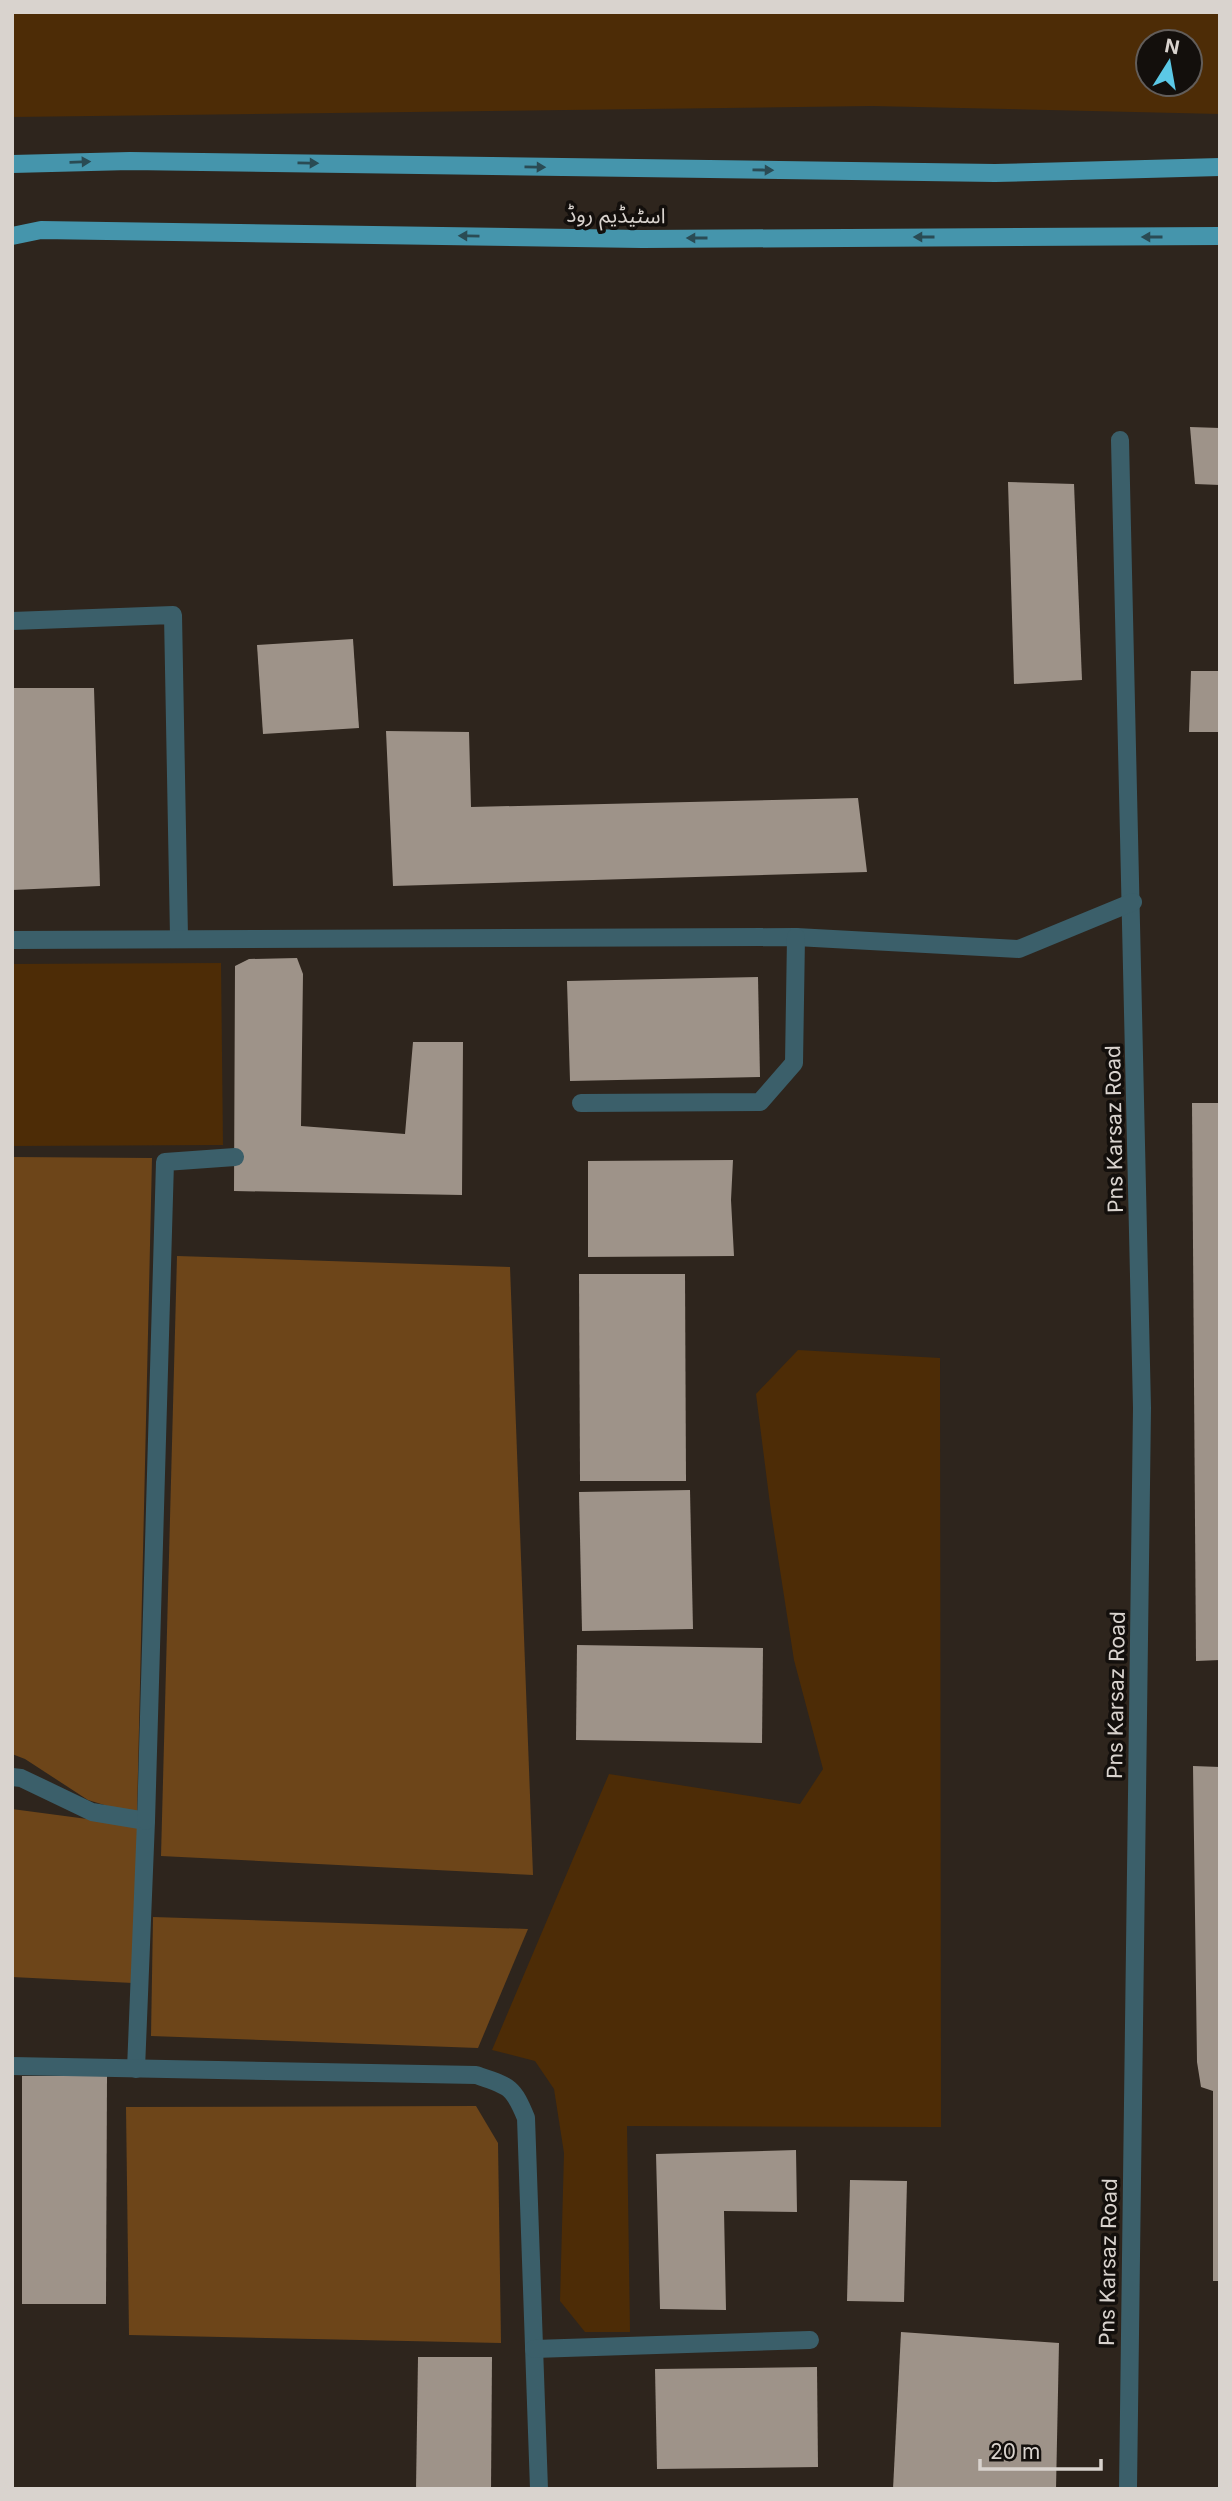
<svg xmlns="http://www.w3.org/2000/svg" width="1232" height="2501" viewBox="0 0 1232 2501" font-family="Inter,'Noto Sans Arabic',sans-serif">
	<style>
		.green { fill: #4d2c06; fill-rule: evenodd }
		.forest { fill: #6d4519 }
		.building { fill: #9e9389 }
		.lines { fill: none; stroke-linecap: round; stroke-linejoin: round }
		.minor { stroke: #3b5f6a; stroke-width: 18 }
		.major { stroke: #4595ac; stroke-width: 18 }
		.oneway { fill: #2a4b54 }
		.labels { text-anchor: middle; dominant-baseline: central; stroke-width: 7; stroke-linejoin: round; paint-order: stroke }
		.street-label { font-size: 21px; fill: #d9d3ce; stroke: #130f0c }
	</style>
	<rect width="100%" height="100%" fill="#2e251d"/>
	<g class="green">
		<path d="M12,12H1220V114L872,106L12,117ZM1148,42H1190V84H1148Z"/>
		<polygon points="221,963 223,1145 12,1146 12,964"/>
		<polygon points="798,1350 940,1358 941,2127 627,2126 630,2332 585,2332 560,2301 564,2153 554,2089 535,2061 492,2050 609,1774 800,1804 823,1769 794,1660 771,1512 756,1394"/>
	</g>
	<g class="forest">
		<polygon points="12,1157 152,1158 137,1815 88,1800 25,1759 12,1754"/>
		<polygon points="177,1256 510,1267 533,1875 161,1856"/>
		<polygon points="12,1809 140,1826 133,1983 12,1977"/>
		<polygon points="153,1917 528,1929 478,2048 151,2036"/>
		<polygon points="476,2106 498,2143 501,2343 129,2335 126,2107"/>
	</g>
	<g class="building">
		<polygon points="1190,427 1220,428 1220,485 1195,484"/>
		<polygon points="1008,482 1074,484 1082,680 1014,684"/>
		<polygon points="353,639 359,728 263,734 257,645"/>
		<polygon points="1191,671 1220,671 1220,732 1189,732"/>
		<polygon points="12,688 94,688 100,886 12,890"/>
		<polygon points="386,731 469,732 471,807 858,798 867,872 393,886"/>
		<polygon points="297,958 303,974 301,1126 405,1134 413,1042 463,1042 462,1195 234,1191 235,966 249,959"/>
		<polygon points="758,977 760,1077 570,1081 567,981"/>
		<polygon points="1192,1103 1220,1103 1220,1660 1196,1661"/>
		<polygon points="733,1160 731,1200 734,1256 588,1257 588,1161"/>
		<polygon points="579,1274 685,1274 686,1481 580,1481"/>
		<polygon points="690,1490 693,1629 582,1631 579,1492"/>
		<polygon points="577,1645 763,1648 762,1743 576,1740"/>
		<polygon points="1193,1766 1220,1767 1220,2281 1213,2281 1213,2091 1201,2087 1197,2062"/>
		<polygon points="22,2076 107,2076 106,2304 22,2304"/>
		<polygon points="796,2150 797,2212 724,2211 726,2310 660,2309 656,2154"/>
		<polygon points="850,2180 907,2181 904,2302 847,2301"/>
		<polygon points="901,2332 1059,2343 1056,2489 893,2489"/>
		<polygon points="418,2357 492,2357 491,2489 416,2489"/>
		<polygon points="817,2367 818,2467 657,2469 655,2369"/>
	</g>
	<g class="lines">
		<g class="minor">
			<polyline points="1120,440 1142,1408 1128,2489"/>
			<polyline points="12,621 173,615 179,937"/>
			<polyline points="12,940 796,937 1019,949 1133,902"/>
			<polyline points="581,1103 760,1102 794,1063 796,937"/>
			<polyline points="12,1777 21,1778 92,1812 146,1821 136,2069"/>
			<polyline points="146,1821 165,1162 235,1157"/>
			<path d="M12,2066L476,2075C509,2086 513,2086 526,2118L539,2489"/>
			<polyline points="534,2349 810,2340"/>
		</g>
		<g class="major">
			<polyline points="12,164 130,161 995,173 1220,167"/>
			<polyline points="12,236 41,230 642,239 1220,236"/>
		</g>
	</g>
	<defs><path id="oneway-solid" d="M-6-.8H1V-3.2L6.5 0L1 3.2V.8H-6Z" transform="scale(1.75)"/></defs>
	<g class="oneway">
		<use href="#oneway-solid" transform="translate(80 162) rotate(-2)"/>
		<use href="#oneway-solid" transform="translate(308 163) rotate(1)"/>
		<use href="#oneway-solid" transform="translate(535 167) rotate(1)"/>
		<use href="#oneway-solid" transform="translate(763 170) rotate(1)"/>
		<use href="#oneway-solid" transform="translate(469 236) rotate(-179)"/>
		<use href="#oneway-solid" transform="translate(924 237) rotate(180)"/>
		<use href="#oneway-solid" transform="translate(1152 237) rotate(180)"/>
		<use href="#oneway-solid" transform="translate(697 238) rotate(180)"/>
	</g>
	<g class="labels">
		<g class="street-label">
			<text transform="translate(616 215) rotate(1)">اسٹیڈیم روڈ</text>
			<text transform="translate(1114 1129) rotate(-91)">Pns Karsaz Road</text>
			<text transform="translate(1116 1695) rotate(-89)">Pns Karsaz Road</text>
			<text transform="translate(1108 2262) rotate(-89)">Pns Karsaz Road</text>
		</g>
	</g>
	<rect width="1232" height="2501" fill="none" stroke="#d9d3ce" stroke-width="28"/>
	<g transform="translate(1169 63) rotate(11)"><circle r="33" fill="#130f0c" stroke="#625d5a" stroke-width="2"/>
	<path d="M0-5L12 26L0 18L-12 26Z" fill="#5bc8e6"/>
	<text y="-10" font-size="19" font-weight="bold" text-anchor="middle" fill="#d9d3ce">N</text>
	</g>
	<path d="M980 2459v10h121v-10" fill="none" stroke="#d9d3ce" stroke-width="3.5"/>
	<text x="990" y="2459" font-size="21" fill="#d9d3ce" stroke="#130f0c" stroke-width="5" paint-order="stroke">20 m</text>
</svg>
